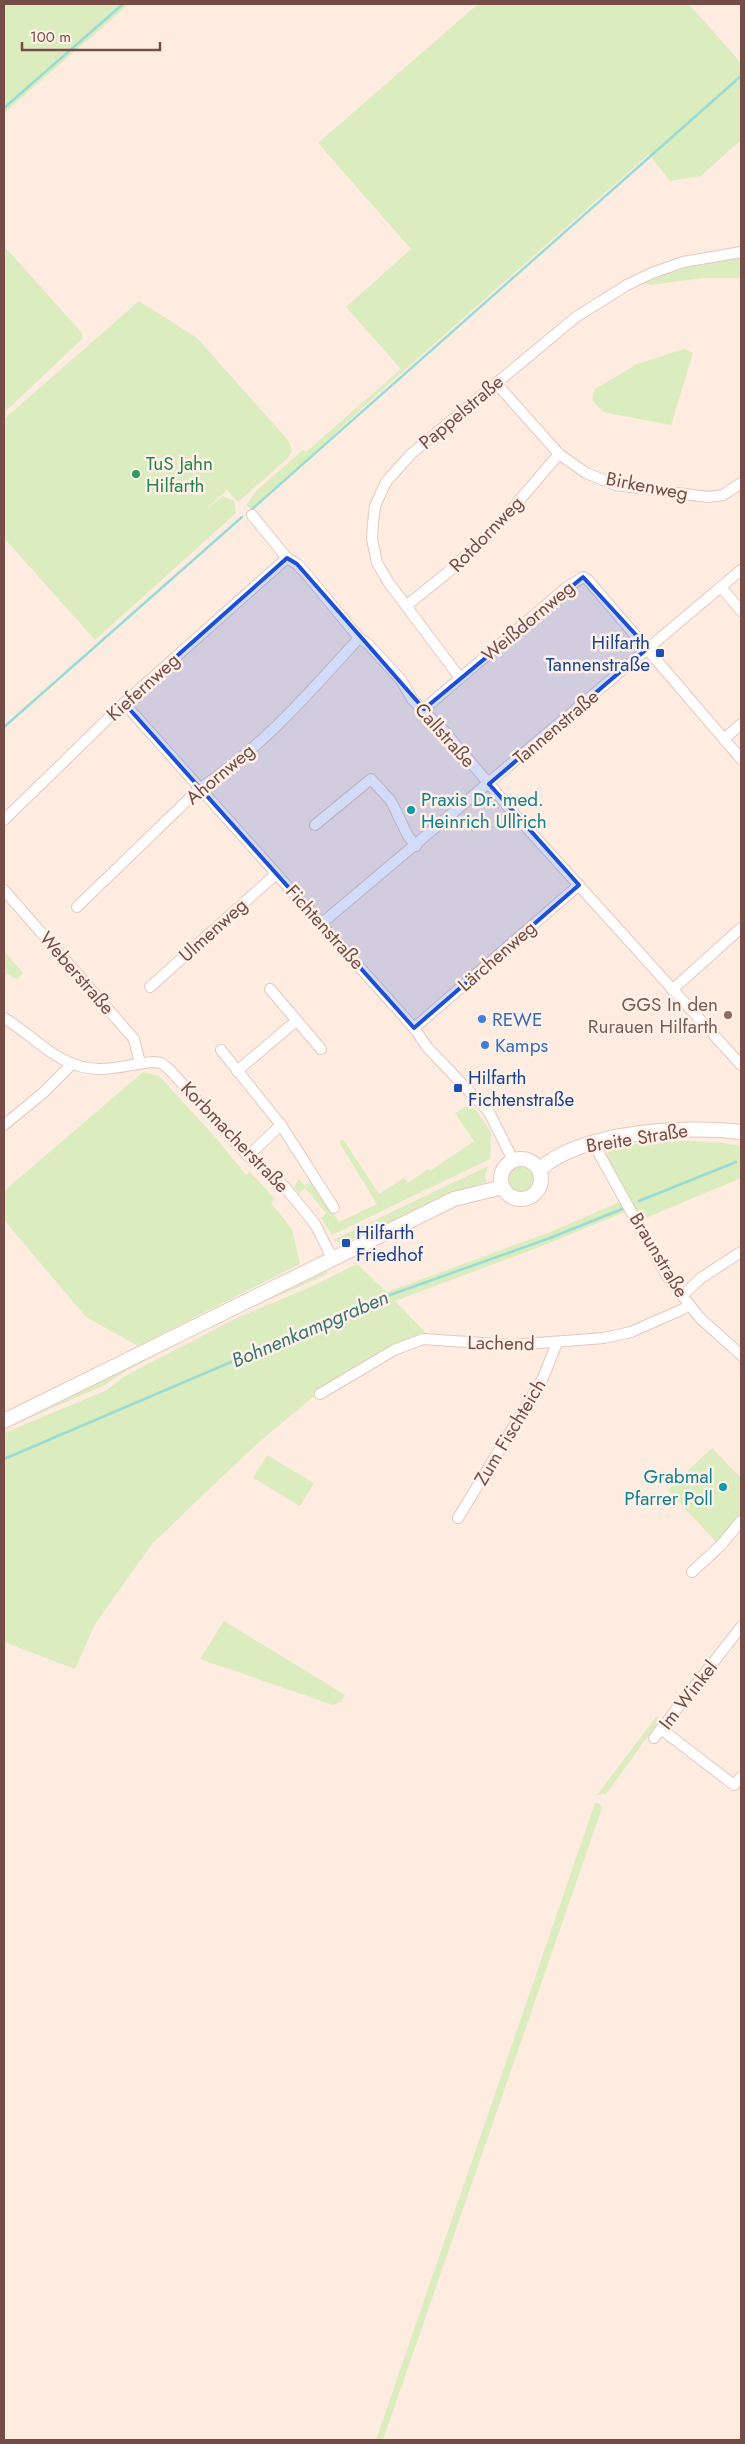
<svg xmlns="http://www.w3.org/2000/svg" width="745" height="2444" viewBox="0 0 745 2444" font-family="Jost,sans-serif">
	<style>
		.green { fill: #dbecbe }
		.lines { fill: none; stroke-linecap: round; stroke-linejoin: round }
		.stream { stroke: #99dbd6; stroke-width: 2.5 }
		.minor-casing { stroke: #e4c8bf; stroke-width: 12 }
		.secondary-casing { stroke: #eac6bb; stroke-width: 16 }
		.minor { stroke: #fff; stroke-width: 10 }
		.secondary { stroke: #fff; stroke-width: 14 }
		.marked { fill: #1d4ed8; fill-opacity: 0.2; stroke: #1d4ed8; stroke-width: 4; stroke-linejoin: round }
		.leisure-dot { fill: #2e9e5b; stroke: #fff1e8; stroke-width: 2 }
		.transit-dot { fill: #1a4fb4; stroke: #fff1e8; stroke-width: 2 }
		.culture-dot { fill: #0f9aa8; stroke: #fff1e8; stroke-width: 2 }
		.education-dot { fill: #8d6e63; stroke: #fff1e8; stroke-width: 2 }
		.shop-dot { fill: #3f7fe0; stroke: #fff1e8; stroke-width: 2 }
		.labels { text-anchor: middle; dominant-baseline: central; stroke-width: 5; stroke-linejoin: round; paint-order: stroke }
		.street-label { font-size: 19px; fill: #764c46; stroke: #fff1e8 }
		.leisure-label { font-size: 19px; fill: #27864d; stroke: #fff1e8; text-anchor: start }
		.transit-label { font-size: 19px; fill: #164399; stroke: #fff1e8; text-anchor: start }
		.culture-label { font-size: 19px; fill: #0d838f; stroke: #fff1e8; text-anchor: start }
		.education-label { font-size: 19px; fill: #785e54; stroke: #fff1e8; text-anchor: end }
		.shop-label { font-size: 19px; fill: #366cbe; stroke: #fff1e8; text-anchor: start }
		.water-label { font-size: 20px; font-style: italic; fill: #367672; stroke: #fff1e8 }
	</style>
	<rect width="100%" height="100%" fill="#feece0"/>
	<g class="green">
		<polygon points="4,4 129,4 4,113"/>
		<polygon points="478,4 689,4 741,63 741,140 701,176 670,181 649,154 374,397 253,510 246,505 257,490 303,450 306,452 401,369 346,307 411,249 318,143"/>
		<polygon points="4,246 82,333 83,338 4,413"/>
		<polygon points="741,256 741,278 702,278 650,285 645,283 646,280 679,267"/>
		<polygon points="139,301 197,338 288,440 292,451 287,459 238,502 227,490 205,510 223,496 234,501 236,513 95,640 4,538 4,419"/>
		<polygon points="684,349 693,353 671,425 603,412 592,400 595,389 637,364"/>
		<polygon points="4,951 23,973 17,979 4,973"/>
		<polygon points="143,1072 159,1076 216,1138 246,1175 250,1172 275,1199 271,1203 292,1229 300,1264 138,1346 86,1317 4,1220 4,1191"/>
		<polygon points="471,1103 491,1132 490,1159 332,1235 321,1218 326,1213 305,1188 299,1193 294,1187 299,1179 304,1185 310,1183 314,1185 339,1222 377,1204 339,1142 343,1139 379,1194 404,1178 408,1183 428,1169 430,1171 474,1141 455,1113"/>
		<polygon points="684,1141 716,1142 741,1146 741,1178 641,1220 606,1157 608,1150 636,1144"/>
		<polygon points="488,1166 485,1176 486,1182 453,1194 388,1225 387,1222 352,1239 353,1242 341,1244 333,1240"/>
		<circle cx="521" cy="1179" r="13"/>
		<polygon points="622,1201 627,1211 547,1244 395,1301 425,1332 356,1369 318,1393 259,1442 205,1493 152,1544 95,1624 75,1669 4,1642 4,1433 105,1391 125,1376 237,1318 315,1285 357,1264 387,1292 550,1232"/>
		<polygon points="327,1271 328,1274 230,1317 124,1372 105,1385 4,1429 4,1425"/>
		<polygon points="712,1448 741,1478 741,1516 718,1544 668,1490"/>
		<polygon points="267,1455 314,1483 300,1506 253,1478"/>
		<polygon points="224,1621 345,1695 341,1702 333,1705 200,1659"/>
		<polygon points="656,1717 661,1718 606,1794 597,1795"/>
		<polygon points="595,1803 600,1804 602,1808 383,2440 376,2440"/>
	</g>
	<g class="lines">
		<g class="stream">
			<polyline points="4,108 123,4"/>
			<polyline points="251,510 741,76"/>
			<polyline points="4,727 242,517"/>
			<polyline points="639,1201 736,1162"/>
			<polyline points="4,1459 376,1300 550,1238 622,1209"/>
		</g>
		<defs>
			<g id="minor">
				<polyline points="496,383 559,454 586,473 616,485 708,497 723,495 741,483"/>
				<polyline points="252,515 287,558 297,564 308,576 359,638 368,644 401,680 412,699 446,733 517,817 741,1065"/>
				<polyline points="721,587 741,611"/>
				<polyline points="406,606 447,573 500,523 559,454"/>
				<polyline points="460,678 389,583 377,563 372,539 373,523 375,506 386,482 411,454 576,317 627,285 652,273 683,262 741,252"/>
				<polyline points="124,703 414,1028 427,1047 489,1112 513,1160"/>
				<polyline points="424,709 566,588 583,577 588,580 741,759"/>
				<polyline points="724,739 741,724"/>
				<polyline points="4,820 124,703 287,558"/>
				<polyline points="315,825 371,779 391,801 408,836 416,846"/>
				<polyline points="4,890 134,1039 140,1063"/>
				<path d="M77,907L200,788C261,749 311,691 359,638"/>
				<polyline points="322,923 741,570"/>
				<polyline points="150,987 276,874"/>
				<polyline points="270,989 321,1049"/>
				<polyline points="672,990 741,928"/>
				<path d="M4,1018C36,1037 59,1069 100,1069C119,1069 136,1063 154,1062L161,1063L169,1069L248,1156L285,1187L315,1224L333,1260"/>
				<polyline points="414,1028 579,885"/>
				<polyline points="221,1050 281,1125 248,1156"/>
				<polyline points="237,1071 296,1021"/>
				<polyline points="4,1125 43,1093 72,1064"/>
				<polyline points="281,1125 334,1208"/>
				<polyline points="595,1142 598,1152 667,1276 699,1317 741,1355"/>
				<polyline points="683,1295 701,1278 741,1252"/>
				<polyline points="320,1394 394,1350 423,1339 512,1345 604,1338 631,1332 690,1306"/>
				<polyline points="458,1518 543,1378 557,1343"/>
				<polyline points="692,1572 721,1545 741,1521"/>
				<polyline points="661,1729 734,1785 741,1777"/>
				<polyline points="654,1738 741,1627"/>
			</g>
			<g id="secondary">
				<circle cx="521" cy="1179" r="20"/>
				<path d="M539,1170C581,1131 686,1125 741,1132"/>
				<polyline points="4,1421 454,1199 503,1187"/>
			</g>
		</defs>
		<use href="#minor" class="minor-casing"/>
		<use href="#secondary" class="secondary-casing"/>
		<use href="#minor" class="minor"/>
		<use href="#secondary" class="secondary"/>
	</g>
	<path class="marked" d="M287,558L297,564L424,709L583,577L648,648L489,784L579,885L414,1028L124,703Z"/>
	<circle class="leisure-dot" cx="136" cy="474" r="5"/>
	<g class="transit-dot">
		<rect x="655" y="648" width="10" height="10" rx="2.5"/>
		<rect x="453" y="1083" width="10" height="10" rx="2.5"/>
		<rect x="341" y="1238" width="10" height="10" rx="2.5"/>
	</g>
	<g class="culture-dot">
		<circle cx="411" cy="810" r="5"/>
		<circle cx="723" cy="1487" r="5"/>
	</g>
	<circle class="education-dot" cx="728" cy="1015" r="5"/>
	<g class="shop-dot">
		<circle cx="482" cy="1019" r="5"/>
		<circle cx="485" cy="1045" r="5"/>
	</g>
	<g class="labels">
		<g class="street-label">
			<text transform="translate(461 412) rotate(-40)">Pappelstraße</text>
			<text transform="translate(647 486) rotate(11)">Birkenweg</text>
			<text transform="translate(486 534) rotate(-46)">Rotdornweg</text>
			<text transform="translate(528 621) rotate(-40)">Weißdornweg</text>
			<text transform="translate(143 687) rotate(-42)">Kiefernweg</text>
			<text transform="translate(556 727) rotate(-40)">Tannenstraße</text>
			<text transform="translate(445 735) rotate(48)">Callstraße</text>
			<text transform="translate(220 774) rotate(-40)">Ahornweg</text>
			<text transform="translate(325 927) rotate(48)">Fichtenstraße</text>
			<text transform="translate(213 930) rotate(-42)">Ulmenweg</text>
			<text transform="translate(497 956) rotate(-41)">Lärchenweg</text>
			<text transform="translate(77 973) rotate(49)">Weberstraße</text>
			<text transform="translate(235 1137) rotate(46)">Korbmacherstraße</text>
			<text transform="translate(637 1138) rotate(-9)">Breite Straße</text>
			<text transform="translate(659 1255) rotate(59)">Braunstraße</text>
			<text transform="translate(501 1343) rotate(1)">Lachend</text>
			<text transform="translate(510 1432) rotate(-59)">Zum Fischteich</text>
			<text transform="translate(688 1695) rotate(-52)">Im Winkel</text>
		</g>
		<g class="leisure-label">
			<text x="146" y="463">TuS Jahn<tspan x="146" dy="22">Hilfarth</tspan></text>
		</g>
		<g class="transit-label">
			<text x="650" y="642" text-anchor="end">Hilfarth<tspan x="650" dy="22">Tannenstraße</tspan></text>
			<text x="468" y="1077">Hilfarth<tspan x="468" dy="22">Fichtenstraße</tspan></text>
			<text x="356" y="1232">Hilfarth<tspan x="356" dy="22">Friedhof</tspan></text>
		</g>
		<g class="culture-label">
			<text x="421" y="799">Praxis Dr. med.<tspan x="421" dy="22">Heinrich Ullrich</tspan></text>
			<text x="713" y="1476" text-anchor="end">Grabmal<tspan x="713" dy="22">Pfarrer Poll</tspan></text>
		</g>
		<g class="education-label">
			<text x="718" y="1004">GGS In den<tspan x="718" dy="22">Rurauen Hilfarth</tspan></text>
		</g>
		<g class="shop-label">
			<text x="492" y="1019">REWE</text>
			<text x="495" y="1045">Kamps</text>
		</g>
		<g class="water-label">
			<text transform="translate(310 1329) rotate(-23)">Bohnenkampgraben</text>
		</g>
	</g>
	<rect width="745" height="2444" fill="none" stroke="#764c46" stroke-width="10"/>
	<path d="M22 42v8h138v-8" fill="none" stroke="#764c46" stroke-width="2.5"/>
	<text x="30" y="42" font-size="15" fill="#764c46" stroke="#fff1e8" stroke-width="4" paint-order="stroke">100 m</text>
</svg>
